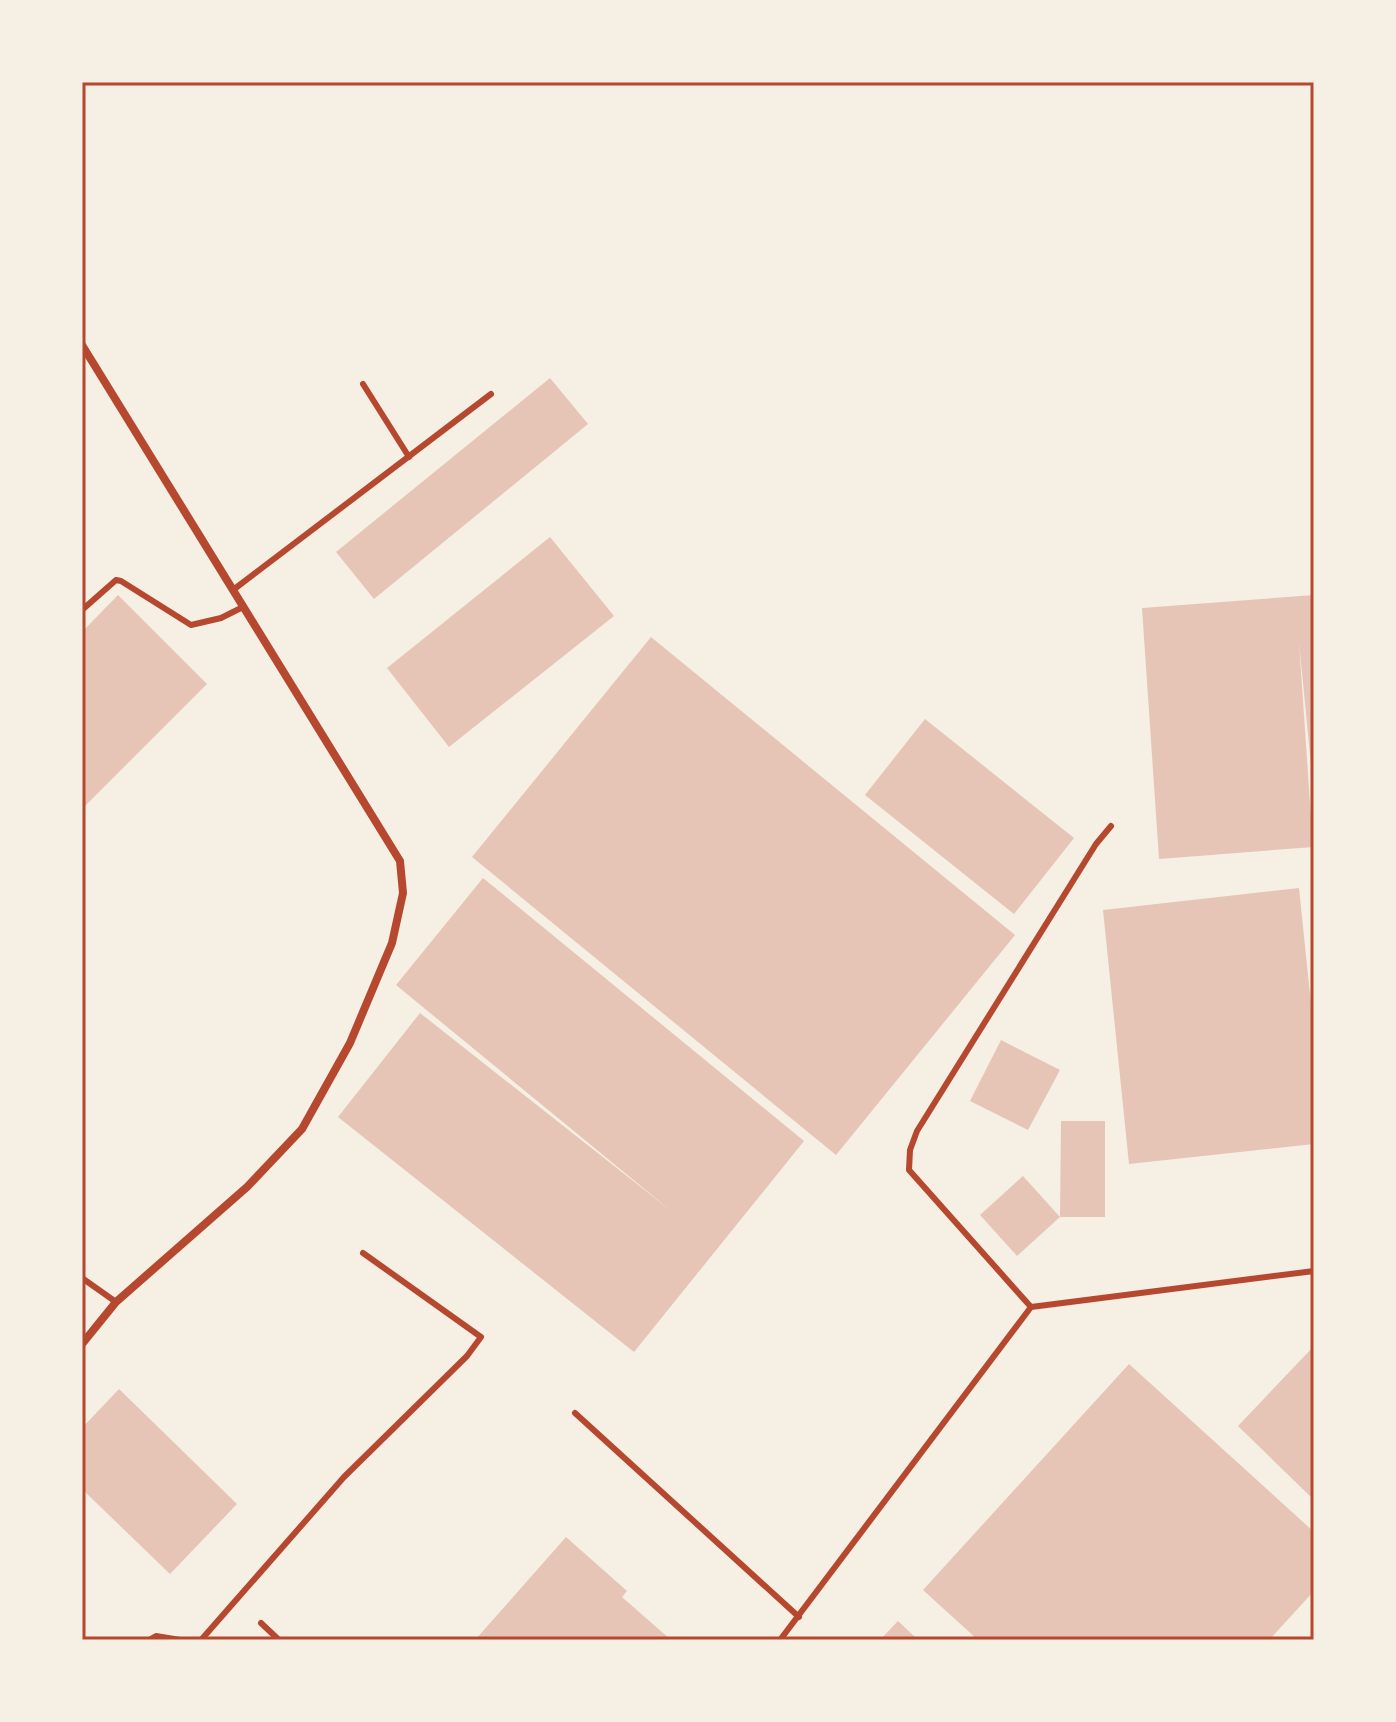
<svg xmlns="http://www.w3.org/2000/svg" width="1396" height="1722" viewBox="0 0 1396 1722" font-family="Karla,sans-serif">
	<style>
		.building { fill: #e6c5b7 }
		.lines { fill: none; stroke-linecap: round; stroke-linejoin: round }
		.service { stroke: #b5482f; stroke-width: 6 }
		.minor { stroke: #b5482f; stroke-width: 8 }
		.neatline { fill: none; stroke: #b5482f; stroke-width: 3 }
	</style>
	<rect width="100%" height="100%" fill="#f6efe4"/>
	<g class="building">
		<polygon points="550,378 588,424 374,599 336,552"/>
		<polygon points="550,537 614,616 449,747 387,668"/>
		<polygon points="118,595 207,684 82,809 82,632"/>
		<polygon points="1314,595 1314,775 1312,775 1299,642 1313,847 1159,859 1142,608"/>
		<polygon points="651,637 1015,935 836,1155 472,857"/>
		<polygon points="925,719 1074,838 1014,914 865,795"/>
		<polygon points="483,878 804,1141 634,1352 338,1117 420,1013 670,1210 396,985"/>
		<polygon points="1299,888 1314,1033 1314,1144 1129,1164 1103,910"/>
		<polygon points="1001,1040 1060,1070 1028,1130 970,1101"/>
		<polygon points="1061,1121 1105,1121 1105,1217 1060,1217"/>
		<polygon points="1023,1176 1060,1217 1017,1256 980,1215"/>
		<polygon points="1314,1346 1314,1500 1238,1426"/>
		<polygon points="1129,1364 1314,1532 1314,1591 1269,1640 978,1640 923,1590"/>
		<polygon points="119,1389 237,1504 170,1574 82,1489 82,1428"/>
		<polygon points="566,1537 627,1591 622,1597 671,1640 475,1640"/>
		<polygon points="898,1621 918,1640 880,1640"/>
	</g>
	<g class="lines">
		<g class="service">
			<polyline points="363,384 409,457"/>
			<polyline points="233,590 491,394"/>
			<polyline points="82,610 116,580 121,581 191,625 221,618 243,607"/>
			<polyline points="82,1278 116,1302"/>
			<polyline points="1031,1307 909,1170 910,1150 917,1131 1096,844 1111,826"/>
			<polyline points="575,1413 799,1617"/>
			<polyline points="261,1623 279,1640"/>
			<polyline points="149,1640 156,1636 180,1640"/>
			<polyline points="201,1640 344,1477 467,1356 481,1337 363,1253"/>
			<polyline points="780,1640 1031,1307 1314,1271"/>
		</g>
		<polyline class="minor" points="82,345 400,861 403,893 392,943 350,1043 302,1129 247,1187 116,1302 82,1344"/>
	</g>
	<rect width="1396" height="1722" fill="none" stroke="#f6efe4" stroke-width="168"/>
	<rect x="84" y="84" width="1228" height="1554" class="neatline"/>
</svg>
